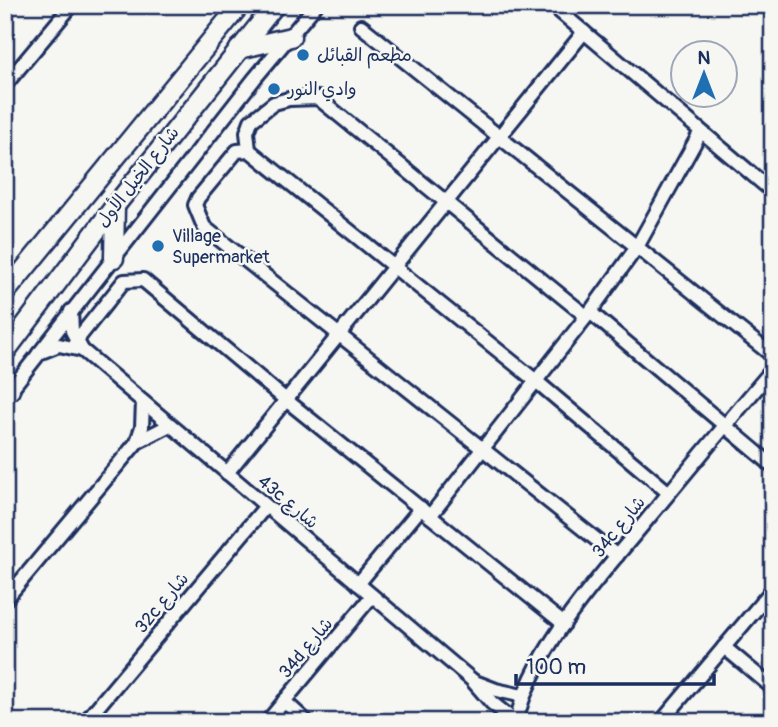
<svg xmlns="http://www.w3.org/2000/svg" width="778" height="727" viewBox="0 0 778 727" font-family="Pangolin,'Playpen Sans Arabic',sans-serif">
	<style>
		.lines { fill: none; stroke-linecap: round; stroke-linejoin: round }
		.street-casing { stroke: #1b2f5e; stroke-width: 18 }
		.secondary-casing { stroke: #1b2f5e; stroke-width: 23 }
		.street { stroke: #f6f6f2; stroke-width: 12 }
		.secondary { stroke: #f6f6f2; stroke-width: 18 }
		.poi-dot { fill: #1f6fb2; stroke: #f6f6f2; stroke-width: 2.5 }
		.labels { text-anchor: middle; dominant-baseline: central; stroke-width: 5; stroke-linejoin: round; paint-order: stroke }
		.poi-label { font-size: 18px; fill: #1b2f5e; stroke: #f6f6f2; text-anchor: start }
		.street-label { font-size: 18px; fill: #1b2f5e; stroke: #f6f6f2 }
	</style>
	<rect width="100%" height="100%" fill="#f6f6f2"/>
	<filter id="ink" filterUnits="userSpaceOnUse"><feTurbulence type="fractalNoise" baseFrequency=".0143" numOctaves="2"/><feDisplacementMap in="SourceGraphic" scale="14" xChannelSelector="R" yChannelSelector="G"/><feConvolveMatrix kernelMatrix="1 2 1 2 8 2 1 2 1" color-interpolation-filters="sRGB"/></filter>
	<g filter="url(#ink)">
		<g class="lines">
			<defs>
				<g id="street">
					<polyline points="552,5 773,192"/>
					<polyline points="361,26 773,356"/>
					<polyline points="5,85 72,5"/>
					<polyline points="249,150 247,132 251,121 274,103 289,99 318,98 586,316"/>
					<polyline points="71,311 72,331 82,350 472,680 492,703 516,722"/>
					<polyline points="590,312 773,466"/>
					<polyline points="76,341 124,281 143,280 286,400 564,624"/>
					<polyline points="39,353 59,345 82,350"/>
					<polyline points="5,397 255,78 316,5"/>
					<polyline points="137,442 142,427 143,402"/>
					<polyline points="227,473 584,32"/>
					<polyline points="430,516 590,312 637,247 700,133"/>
					<polyline points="617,556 204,227 195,205 198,198 237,151 249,150 536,381 669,493"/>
					<polyline points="358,584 421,508"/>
					<polyline points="5,600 137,442 170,425"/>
					<polyline points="724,647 773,688"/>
					<polyline points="475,682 496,690 523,696"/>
					<polyline points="284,701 307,722"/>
					<polyline points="85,722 266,506"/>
					<polyline points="267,722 372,596"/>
					<path d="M516,722C533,648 598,579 646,521C688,470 730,419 773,369"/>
					<polyline points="661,722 773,589"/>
				</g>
				<g id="secondary">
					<polyline points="239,49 291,37"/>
					<polyline points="114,258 115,206"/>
					<polyline points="5,293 240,5"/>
					<polyline points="5,352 115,206 275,5"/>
					<polyline points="5,391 10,390"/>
				</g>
			</defs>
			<use href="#street" class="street-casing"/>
			<use href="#secondary" class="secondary-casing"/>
			<use href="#street" class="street"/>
			<use href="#secondary" class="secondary"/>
		</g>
	</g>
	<g class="poi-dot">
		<circle cx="303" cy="55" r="7"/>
		<circle cx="274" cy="89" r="7"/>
		<circle cx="158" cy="246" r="7"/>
	</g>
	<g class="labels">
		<g class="poi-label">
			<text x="317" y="55">مطعم القبائل</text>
			<text x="288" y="89">وادي النور</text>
			<text x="172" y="236">Village<tspan x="172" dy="21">Supermarket</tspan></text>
		</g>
		<g class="street-label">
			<text transform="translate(138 177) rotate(-52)">شارع الخيل الأول</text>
			<text transform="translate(288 502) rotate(40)">43c شارع</text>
			<text transform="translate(619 527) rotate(-51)">34c شارع</text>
			<text transform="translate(162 603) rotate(-50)">32c شارع</text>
			<text transform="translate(306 648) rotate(-50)">34d شارع</text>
		</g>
	</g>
	<rect width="778" height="727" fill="none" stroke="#f6f6f2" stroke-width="28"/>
	<rect x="14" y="14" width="750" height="699" fill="none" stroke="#1b2f5e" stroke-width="2.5" filter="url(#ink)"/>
	<g transform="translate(704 74)"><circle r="33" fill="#f6f6f2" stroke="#9ea6b7" stroke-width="2"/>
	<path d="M0-5L12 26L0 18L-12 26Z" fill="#1f6fb2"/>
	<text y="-10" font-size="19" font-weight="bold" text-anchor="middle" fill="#1b2f5e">N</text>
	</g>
	<path d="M516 674v10h198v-10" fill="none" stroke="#1b2f5e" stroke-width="3.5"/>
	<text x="526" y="674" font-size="21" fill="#1b2f5e" stroke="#f6f6f2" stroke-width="5" paint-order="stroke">100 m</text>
</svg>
